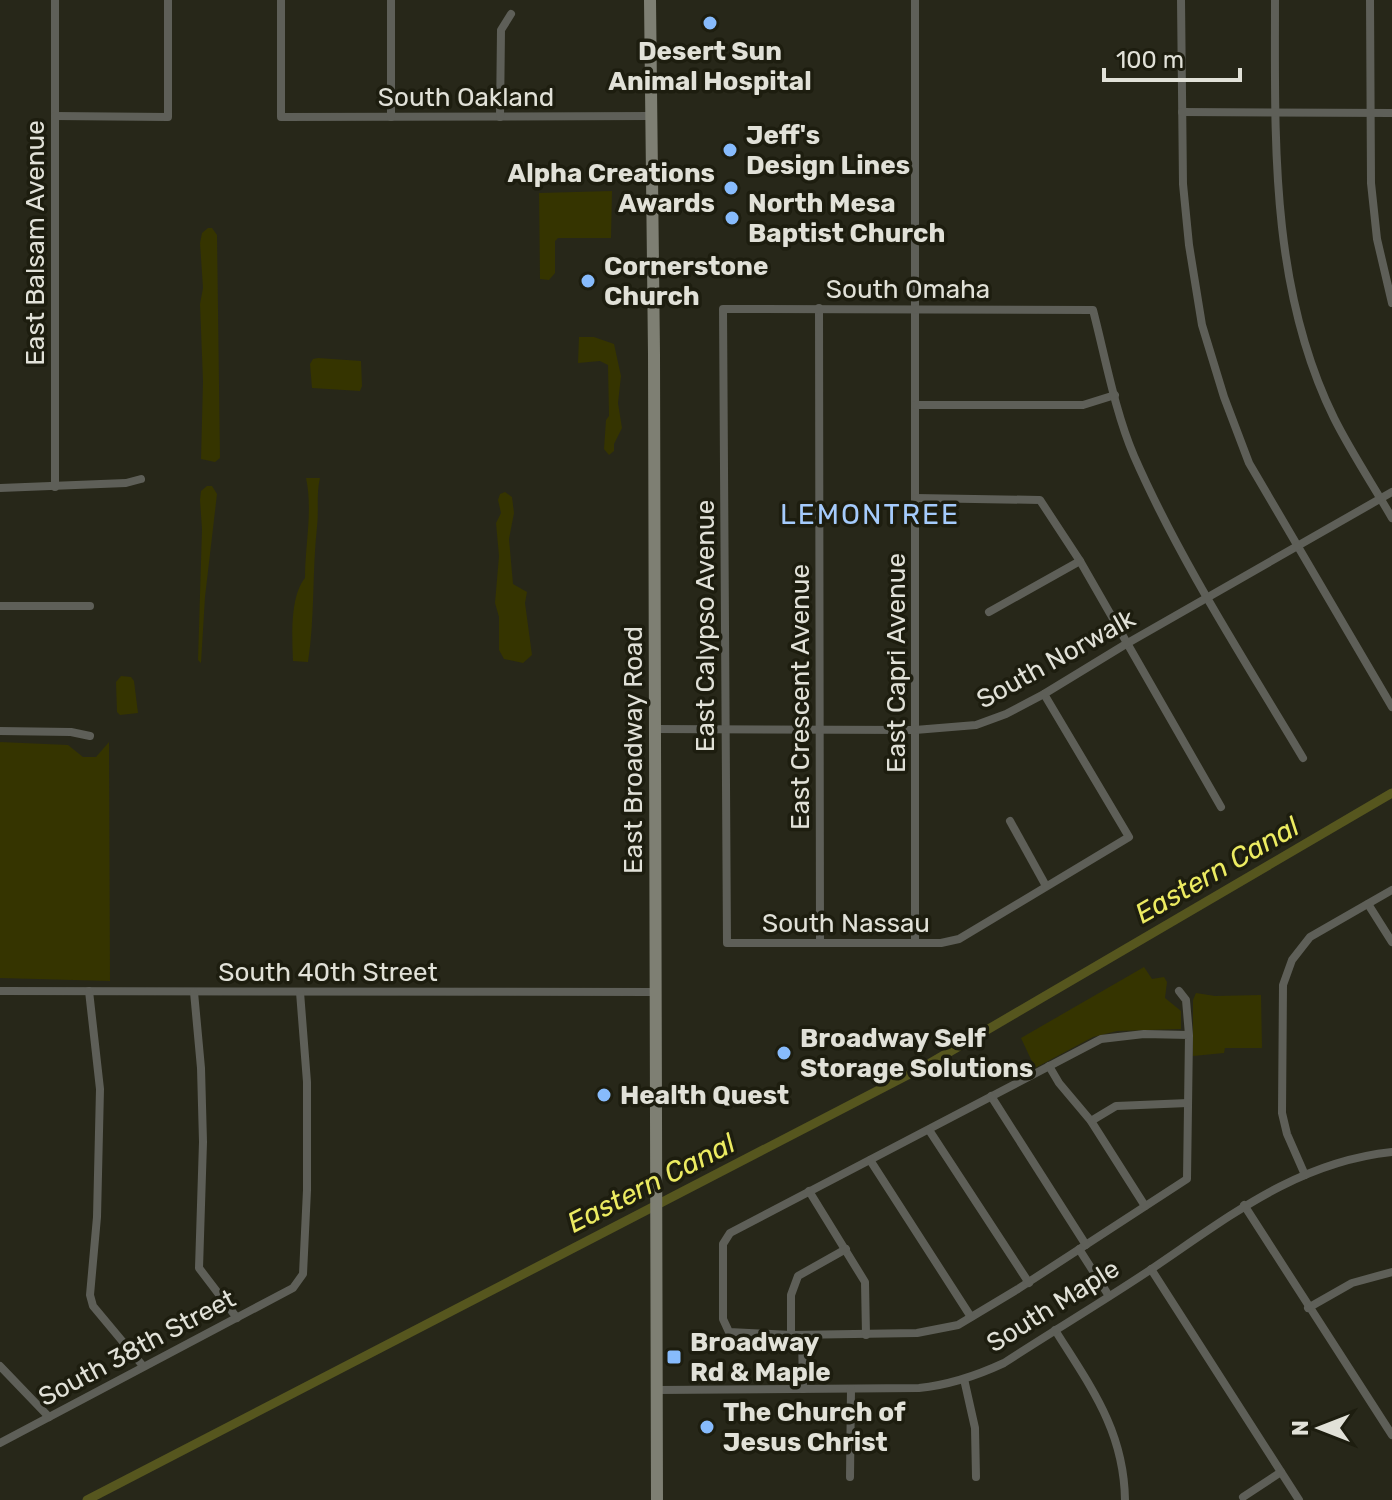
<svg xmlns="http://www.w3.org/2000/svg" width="1392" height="1500" viewBox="0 0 1392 1500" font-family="Rubik,sans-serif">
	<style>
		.green { fill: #353400 }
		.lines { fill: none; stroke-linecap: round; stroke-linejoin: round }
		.canal { stroke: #56561e; stroke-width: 9 }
		.street { stroke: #5e5f58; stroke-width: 8 }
		.secondary { stroke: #7e7f73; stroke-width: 12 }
		.poi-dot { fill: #87bbfc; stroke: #1d1d0f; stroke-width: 3 }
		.labels { text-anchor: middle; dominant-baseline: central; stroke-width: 7; stroke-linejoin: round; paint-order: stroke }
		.poi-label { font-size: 26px; font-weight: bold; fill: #e1e1d8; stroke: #1d1d0f; text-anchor: start }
		.street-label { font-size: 26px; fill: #e1e1d8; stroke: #1d1d0f }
		.neighbourhood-label { font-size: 28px; letter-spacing: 2px; fill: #a5cbfc; stroke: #1d1d0f }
		.water-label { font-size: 28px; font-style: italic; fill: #eceb61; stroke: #1d1d0f }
	</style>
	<rect width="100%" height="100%" fill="#272719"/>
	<g class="green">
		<polygon points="612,191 611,238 558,238 555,241 555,273 549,280 540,279 539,193"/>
		<polygon points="208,228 212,228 217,235 220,458 215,462 201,459 203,381 200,304 203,288 200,243 202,233"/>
		<polygon points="579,337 594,337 614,344 621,376 618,403 622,428 614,444 614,451 609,455 604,449 606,420 609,416 608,365 600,361 578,363"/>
		<polygon points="318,358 361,361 362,386 360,391 312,388 310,364 313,359"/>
		<path d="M306,478H320C316,494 319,511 317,527C312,572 315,618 308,662L293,661C292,637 290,596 305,578C305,545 313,510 306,478Z"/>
		<polygon points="207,486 212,486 217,494 205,597 201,663 198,660 202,529 200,500 201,491"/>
		<polygon points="505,492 512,497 514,513 509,539 513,584 527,592 525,603 532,655 523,663 504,659 499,650 499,617 495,603 499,556 496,523 501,513 498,500 500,494"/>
		<polygon points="121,676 131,677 134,681 138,713 120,715 117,712 116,682"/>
		<polygon points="0,742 68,745 83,757 96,757 109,742 110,981 0,978"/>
		<polygon points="1144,967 1152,979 1164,977 1167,982 1165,998 1181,1011 1181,1029 1117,1031 1093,1037 1035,1068 1021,1038"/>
		<polygon points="1196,993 1215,996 1261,995 1262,1048 1225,1048 1224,1053 1193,1056 1193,1000"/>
	</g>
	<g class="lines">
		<polyline class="canal" points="87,1500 927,1065 1392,793"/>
		<g class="street">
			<polyline points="55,0 55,487"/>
			<polyline points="281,0 281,117 651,116"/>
			<polyline points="915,0 915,943"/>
			<polyline points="1181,0 1183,184 1189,245 1202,325 1224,397 1249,463 1392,707"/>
			<path d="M1275,0C1275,140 1270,288 1334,418C1351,452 1373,485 1392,518"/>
			<polyline points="1370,0 1371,183 1377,239 1392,303"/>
			<polyline points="1182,112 1392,113"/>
			<polyline points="55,116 168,117 168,0"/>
			<polyline points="391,117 391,0"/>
			<polyline points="500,117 501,30 511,14"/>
			<polyline points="819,308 820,942"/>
			<polyline points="915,405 1083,405 1115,395"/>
			<polyline points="0,488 126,483 141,479"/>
			<polyline points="916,498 1040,500 1080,561 1221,807"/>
			<polyline points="0,606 90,606"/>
			<polyline points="989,612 1080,561"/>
			<path d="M1044,694L1129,837L959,939L941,943H727L723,309L1093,310C1105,356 1115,412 1134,456C1180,561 1244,659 1303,758"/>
			<polyline points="655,729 915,730 976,725 1006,714 1044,694 1126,644 1392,492"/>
			<polyline points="0,731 71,732 90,736"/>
			<polyline points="1010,821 1046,886"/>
			<polyline points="1368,904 1392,942"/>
			<polyline points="0,991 656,992"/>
			<polyline points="89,991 100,1089 97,1217 90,1295 93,1306 143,1366"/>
			<polyline points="1179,991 1186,1000 1189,1035 1187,1179 1018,1289 958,1325 917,1333 791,1335 729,1332 723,1319 723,1244 730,1233 1101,1039 1144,1034 1189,1035"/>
			<polyline points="194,992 201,1068 203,1142 199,1268 237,1318"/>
			<polyline points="1049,1066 1059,1083 1091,1121 1145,1206"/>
			<polyline points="991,1096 1086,1245"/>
			<polyline points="1091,1121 1116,1106 1188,1103"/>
			<polyline points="929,1130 1029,1283"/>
			<polyline points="870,1160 971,1317"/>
			<polyline points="1305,1175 1287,1134 1282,1113 1283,985 1292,960 1310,937 1392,890"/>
			<polyline points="809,1191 865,1282 866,1335"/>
			<polyline points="1244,1205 1392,1435"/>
			<polyline points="1079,1249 1109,1296"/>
			<polyline points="1151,1269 1299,1500"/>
			<polyline points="1308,1308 1352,1283 1392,1272"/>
			<path d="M1055,1330C1090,1386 1124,1430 1125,1500"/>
			<polyline points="791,1335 791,1295 798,1276 846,1249"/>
			<polyline points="802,1335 803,1389"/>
			<polyline points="0,1366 49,1417"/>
			<polyline points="964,1379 975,1428 976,1477"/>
			<path d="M657,1390L919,1388C949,1385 976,1376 1004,1363C1053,1331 1104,1301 1153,1268C1230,1216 1297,1162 1392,1152"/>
			<polyline points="0,1443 293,1288 303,1274 307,1190 307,1082 300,992"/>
			<polyline points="850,1477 851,1389"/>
			<polyline points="1243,1497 1281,1472"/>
		</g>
		<polyline class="secondary" points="650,0 654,354 657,1500"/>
	</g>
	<g class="poi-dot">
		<circle cx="710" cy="23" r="8"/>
		<circle cx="730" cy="150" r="8"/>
		<circle cx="731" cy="188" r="8"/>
		<circle cx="732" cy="218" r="8"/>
		<circle cx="588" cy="281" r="8"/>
		<circle cx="784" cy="1053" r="8"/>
		<circle cx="604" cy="1095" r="8"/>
		<rect x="666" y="1349" width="16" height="16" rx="4"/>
		<circle cx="707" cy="1427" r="8"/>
	</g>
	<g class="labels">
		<g class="poi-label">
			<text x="710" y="51" text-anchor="middle">Desert Sun<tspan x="710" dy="30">Animal Hospital</tspan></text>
			<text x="746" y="135">Jeff's<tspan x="746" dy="30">Design Lines</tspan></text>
			<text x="715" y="173" text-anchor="end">Alpha Creations<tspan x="715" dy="30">Awards</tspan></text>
			<text x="748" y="203">North Mesa<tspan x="748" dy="30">Baptist Church</tspan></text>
			<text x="604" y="266">Cornerstone<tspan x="604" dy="30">Church</tspan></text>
			<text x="800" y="1038">Broadway Self<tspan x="800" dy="30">Storage Solutions</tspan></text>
			<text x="620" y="1095">Health Quest</text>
			<text x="690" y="1342">Broadway<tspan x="690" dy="30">Rd &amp; Maple</tspan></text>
			<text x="723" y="1412">The Church of<tspan x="723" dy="30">Jesus Christ</tspan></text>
		</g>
		<g class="street-label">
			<text x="466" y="97">South Oakland</text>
			<text transform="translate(35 243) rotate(-90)">East Balsam Avenue</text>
			<text x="908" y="289">South Omaha</text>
			<text transform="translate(705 626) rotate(-90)">East Calypso Avenue</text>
			<text transform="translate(1056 659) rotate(-29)">South Norwalk</text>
			<text transform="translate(896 663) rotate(-90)">East Capri Avenue</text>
			<text transform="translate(800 697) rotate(-90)">East Crescent Avenue</text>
			<text transform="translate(633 750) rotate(-90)">East Broadway Road</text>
			<text x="846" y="923">South Nassau</text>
			<text x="328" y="972">South 40th Street</text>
			<text transform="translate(1053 1306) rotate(-32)">South Maple</text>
			<text transform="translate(137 1348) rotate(-28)">South 38th Street</text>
		</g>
		<g class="neighbourhood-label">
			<text x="870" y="514">LEMONTREE</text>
		</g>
		<g class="water-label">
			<text transform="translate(1217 870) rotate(-30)">Eastern Canal</text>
			<text transform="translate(651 1183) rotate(-27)">Eastern Canal</text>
		</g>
	</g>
	<g transform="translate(1320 1428) rotate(270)" stroke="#1d1d0f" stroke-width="6" paint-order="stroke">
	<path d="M0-6L14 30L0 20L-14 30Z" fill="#e1e1d8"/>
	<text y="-12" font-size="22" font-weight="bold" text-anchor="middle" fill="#e1e1d8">N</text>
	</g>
	<path d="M1104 68v12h136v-12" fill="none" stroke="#e1e1d8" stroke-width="4"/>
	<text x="1116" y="68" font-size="24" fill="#e1e1d8" stroke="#1d1d0f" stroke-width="6" paint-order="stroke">100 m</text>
</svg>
